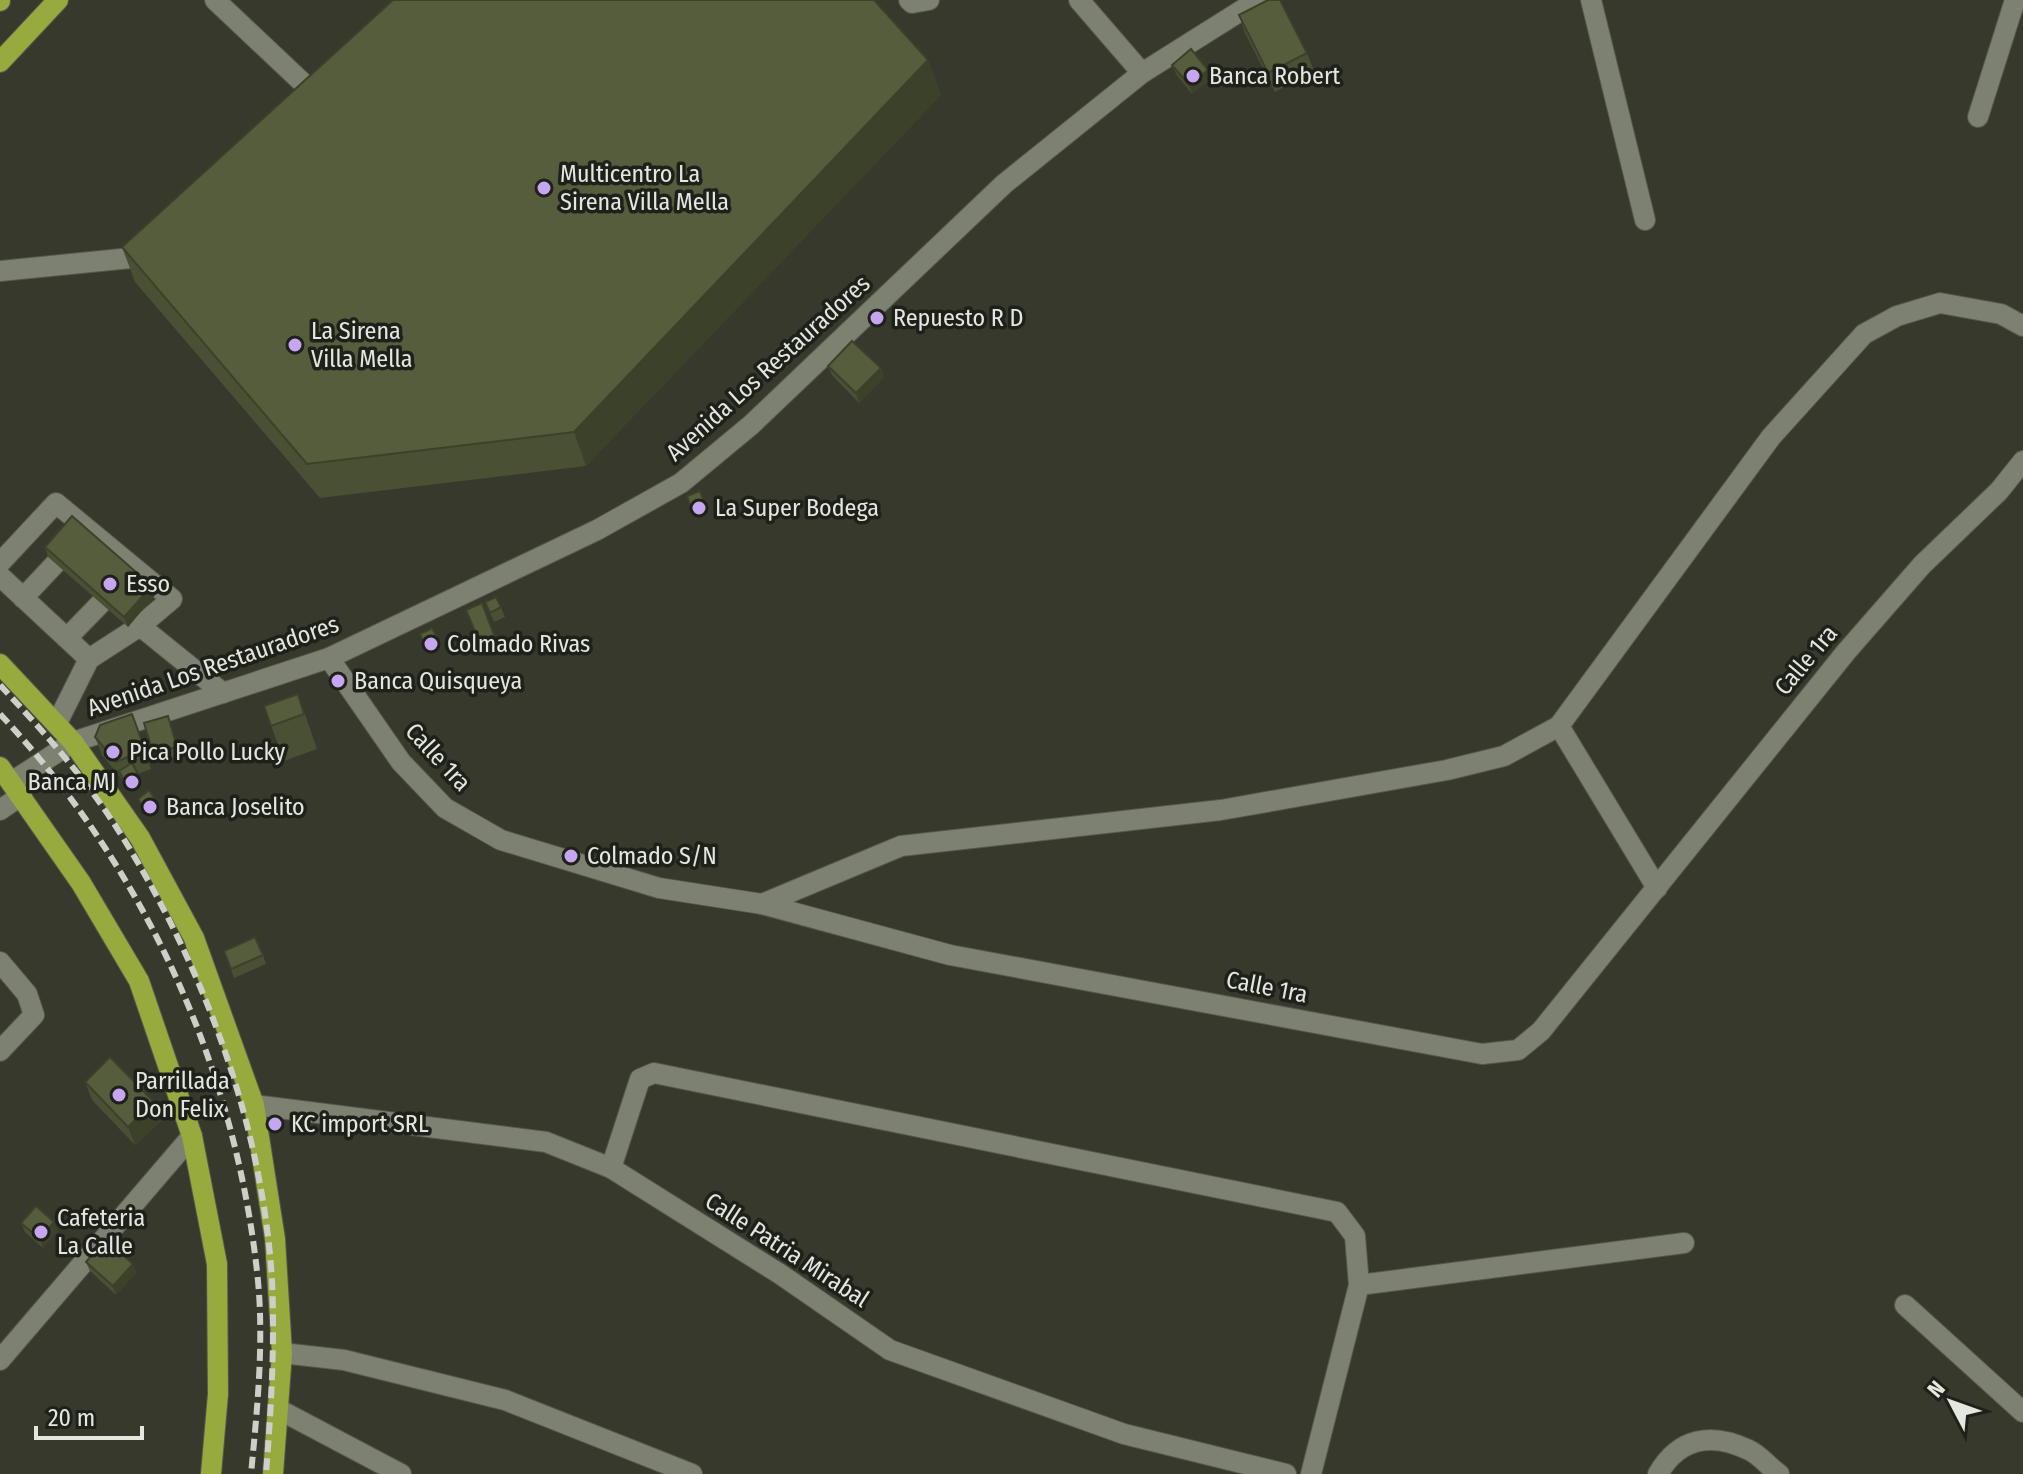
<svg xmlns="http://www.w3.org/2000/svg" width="2023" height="1474" viewBox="0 0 2023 1474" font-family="'Fira Sans Condensed',sans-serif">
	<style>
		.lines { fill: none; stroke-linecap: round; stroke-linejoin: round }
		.minor-casing { stroke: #55584d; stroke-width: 22 }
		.major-casing { stroke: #55584d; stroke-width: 22 }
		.minor { stroke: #7d8172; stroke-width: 20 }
		.major { stroke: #97aa3d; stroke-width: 20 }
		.rail { stroke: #cdd0c8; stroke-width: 6; stroke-dasharray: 12 6; stroke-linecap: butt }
		.wall { fill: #495034 }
		.shaded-wall { fill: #3c412a }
		.building { fill: #555d3c; stroke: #3c412a; stroke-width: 2 }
		.poi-dot { fill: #c6a6f0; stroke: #1e201a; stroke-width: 3 }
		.labels { text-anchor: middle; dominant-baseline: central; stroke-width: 7; stroke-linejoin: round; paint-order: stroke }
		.poi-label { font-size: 24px; fill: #e4e7df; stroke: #1e201a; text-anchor: start }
		.street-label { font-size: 24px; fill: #e4e7df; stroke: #1e201a }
	</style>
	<rect width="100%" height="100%" fill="#36392c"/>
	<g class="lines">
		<defs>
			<g id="minor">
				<polyline points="215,0 320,99"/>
				<polyline points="909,0 912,3 929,0"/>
				<polyline points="1079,0 1142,73"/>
				<polyline points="1591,0 1645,220"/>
				<polyline points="1978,117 2015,0"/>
				<polyline points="0,271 131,258 149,249"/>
				<polyline points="0,563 56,503 172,599 140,626"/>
				<polyline points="0,576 89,659 57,723"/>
				<polyline points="23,598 55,564"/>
				<polyline points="67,638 101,603"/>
				<polyline points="329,658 401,762 445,808 501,840 659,888 762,904 950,955 1482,1054 1518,1050 1541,1031 1846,652 1922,565 1999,491 2023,461"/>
				<polyline points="89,659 140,626 223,693"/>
				<polyline points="1559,726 1657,888"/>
				<polyline points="13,781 73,742 329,658 597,530 681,483 751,425 1004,184 1142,73 1258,0"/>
				<polyline points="0,810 22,795"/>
				<polyline points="762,904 901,846 1221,810 1447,770 1504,756 1559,726 1771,437 1864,334 1897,316 1940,303 2001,314 2023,326"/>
				<polyline points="0,962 27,994 34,1015 0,1051"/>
				<polyline points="254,1105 546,1142 611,1168 780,1274 890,1350 1124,1434 1286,1474"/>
				<polyline points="611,1168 640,1079 654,1073 1337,1212 1355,1236 1359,1285 1311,1474"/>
				<polyline points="1359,1285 1684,1243"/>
				<polyline points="1905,1305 2023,1412"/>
				<polyline points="282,1353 344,1360 505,1400 692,1474"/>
				<polyline points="0,1360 192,1136"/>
				<polyline points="278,1409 401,1474"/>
				<path d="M1658,1474C1679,1437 1712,1432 1749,1450C1760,1455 1769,1467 1779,1474"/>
			</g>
			<g id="major">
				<polyline points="0,1 0,0"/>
				<polyline points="0,62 58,0"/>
				<polyline points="0,664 73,742 140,838 194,938 254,1105 275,1239 282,1353 273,1474"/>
				<polyline points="0,767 81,883 139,981 192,1136 217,1264 218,1394 211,1474"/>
			</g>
		</defs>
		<use href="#minor" class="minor-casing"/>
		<use href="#major" class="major-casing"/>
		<use href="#minor" class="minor"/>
		<use href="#major" class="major"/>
		<g class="rail">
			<path d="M0,685C41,729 82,774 115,825C201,960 262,1120 272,1280C275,1344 271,1410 266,1474"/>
			<path d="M0,714C145,868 237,1070 258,1281C264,1345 257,1411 251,1474"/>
		</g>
	</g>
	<g class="wall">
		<polygon points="1239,15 1307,53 1314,71 1275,92 1245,33"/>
		<polygon points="928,60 941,95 586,466 320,498 135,282 122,247"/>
		<polygon points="1172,65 1208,70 1211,79 1192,94 1176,74"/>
		<polygon points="828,366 881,368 884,377 859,403 832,375"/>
		<polygon points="700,491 707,511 694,516 687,496"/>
		<polygon points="45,547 152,586 155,595 128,627 48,557"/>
		<polygon points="485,602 501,607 505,617 494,622"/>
		<polygon points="482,603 498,644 482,650 466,610"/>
		<polygon points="420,634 436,635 439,644 427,650"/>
		<polygon points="298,694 317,749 284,761 264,706"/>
		<polygon points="132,714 151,769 138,774 141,784 128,791 123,780 102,755 95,737"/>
		<polygon points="168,716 180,756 156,763 153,753"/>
		<polygon points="224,951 263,955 266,964 234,978"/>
		<polygon points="85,1082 154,1102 161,1121 135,1145 92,1100"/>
		<polygon points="21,1223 58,1231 43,1248 25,1232"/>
		<polygon points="86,1262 133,1264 136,1273 116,1295 90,1271"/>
	</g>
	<g class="shaded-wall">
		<polygon points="928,60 941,95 586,466 574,432"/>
		<polygon points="1208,70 1211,79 1192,94 1189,85"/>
		<polygon points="881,368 884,377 859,403 856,393"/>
		<polygon points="152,586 155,595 128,627 124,617"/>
		<polygon points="154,798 158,807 146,815 143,806"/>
		<polygon points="154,1102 161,1121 135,1145 128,1127"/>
		<polygon points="54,1222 58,1231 43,1248 40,1239"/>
		<polygon points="133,1264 136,1273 116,1295 113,1286"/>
	</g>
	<g class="building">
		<polygon points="393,0 874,0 928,60 574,432 307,464 122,247"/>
		<polygon points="1268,0 1280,0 1307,53 1268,73 1239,15"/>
		<polygon points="1191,49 1208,70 1189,85 1172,65"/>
		<polygon points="852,341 881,368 856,393 828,366"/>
		<polygon points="700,491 704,502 691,507 687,496"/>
		<polygon points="72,516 152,586 124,617 45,547"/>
		<polygon points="496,597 501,607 490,613 485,602"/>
		<polygon points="482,603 494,635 479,641 466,610"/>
		<polygon points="432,628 436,635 423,641 420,634"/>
		<polygon points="298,694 304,714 271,726 264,706"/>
		<polygon points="132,714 145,750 116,762 95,737 100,725"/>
		<polygon points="168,716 177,747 153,753 144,723"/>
		<polygon points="132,763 138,774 125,782 119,771"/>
		<polygon points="149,790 154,798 143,806 138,799"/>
		<polygon points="255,937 263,955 231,969 224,951"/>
		<polygon points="110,1057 154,1102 128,1127 85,1082"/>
		<polygon points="36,1206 54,1222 40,1239 21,1223"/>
		<polygon points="105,1240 133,1264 113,1286 86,1262"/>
	</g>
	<g class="poi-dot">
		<circle cx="1193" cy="76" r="8"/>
		<circle cx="544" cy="188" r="8"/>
		<circle cx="877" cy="318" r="8"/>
		<circle cx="295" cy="345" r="8"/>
		<circle cx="699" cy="508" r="8"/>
		<circle cx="110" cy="584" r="8"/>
		<circle cx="431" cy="644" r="8"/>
		<circle cx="338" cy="681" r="8"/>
		<circle cx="113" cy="752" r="8"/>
		<circle cx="132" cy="782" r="8"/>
		<circle cx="150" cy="807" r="8"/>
		<circle cx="571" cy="856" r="8"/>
		<circle cx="119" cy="1095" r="8"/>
		<circle cx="275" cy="1124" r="8"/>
		<circle cx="41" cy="1232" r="8"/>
	</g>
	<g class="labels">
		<g class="poi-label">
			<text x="1209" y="76">Banca Robert</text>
			<text x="560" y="174">Multicentro La<tspan x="560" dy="28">Sirena Villa Mella</tspan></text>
			<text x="893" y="318">Repuesto R D</text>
			<text x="311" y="331">La Sirena<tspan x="311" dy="28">Villa Mella</tspan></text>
			<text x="715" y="508">La Super Bodega</text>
			<text x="126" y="584">Esso</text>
			<text x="447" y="644">Colmado Rivas</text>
			<text x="354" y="681">Banca Quisqueya</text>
			<text x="129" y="752">Pica Pollo Lucky</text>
			<text x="116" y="782" text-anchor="end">Banca MJ</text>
			<text x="166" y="807">Banca Joselito</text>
			<text x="587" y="856">Colmado S/N</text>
			<text x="135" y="1081">Parrillada<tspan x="135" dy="28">Don Felix</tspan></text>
			<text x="291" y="1124">KC import SRL</text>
			<text x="57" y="1218">Cafeteria<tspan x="57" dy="28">La Calle</tspan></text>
		</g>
		<g class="street-label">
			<text transform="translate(768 368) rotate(-42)">Avenida Los Restauradores</text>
			<text transform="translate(1806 660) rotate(-50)">Calle 1ra</text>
			<text transform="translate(213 666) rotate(-19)">Avenida Los Restauradores</text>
			<text transform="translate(438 757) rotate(47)">Calle 1ra</text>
			<text transform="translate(1267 987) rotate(11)">Calle 1ra</text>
			<text transform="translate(787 1250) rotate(33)">Calle Patria Mirabal</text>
		</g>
	</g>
	<g transform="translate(1951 1402) rotate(311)" stroke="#1e201a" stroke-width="6" paint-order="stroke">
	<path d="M0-6L14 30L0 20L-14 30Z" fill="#e4e7df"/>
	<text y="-12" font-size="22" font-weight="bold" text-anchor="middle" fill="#e4e7df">N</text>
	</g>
	<path d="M36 1426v12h106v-12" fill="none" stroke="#e4e7df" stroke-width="4"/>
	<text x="48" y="1426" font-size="24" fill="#e4e7df" stroke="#1e201a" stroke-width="6" paint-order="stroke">20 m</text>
</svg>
